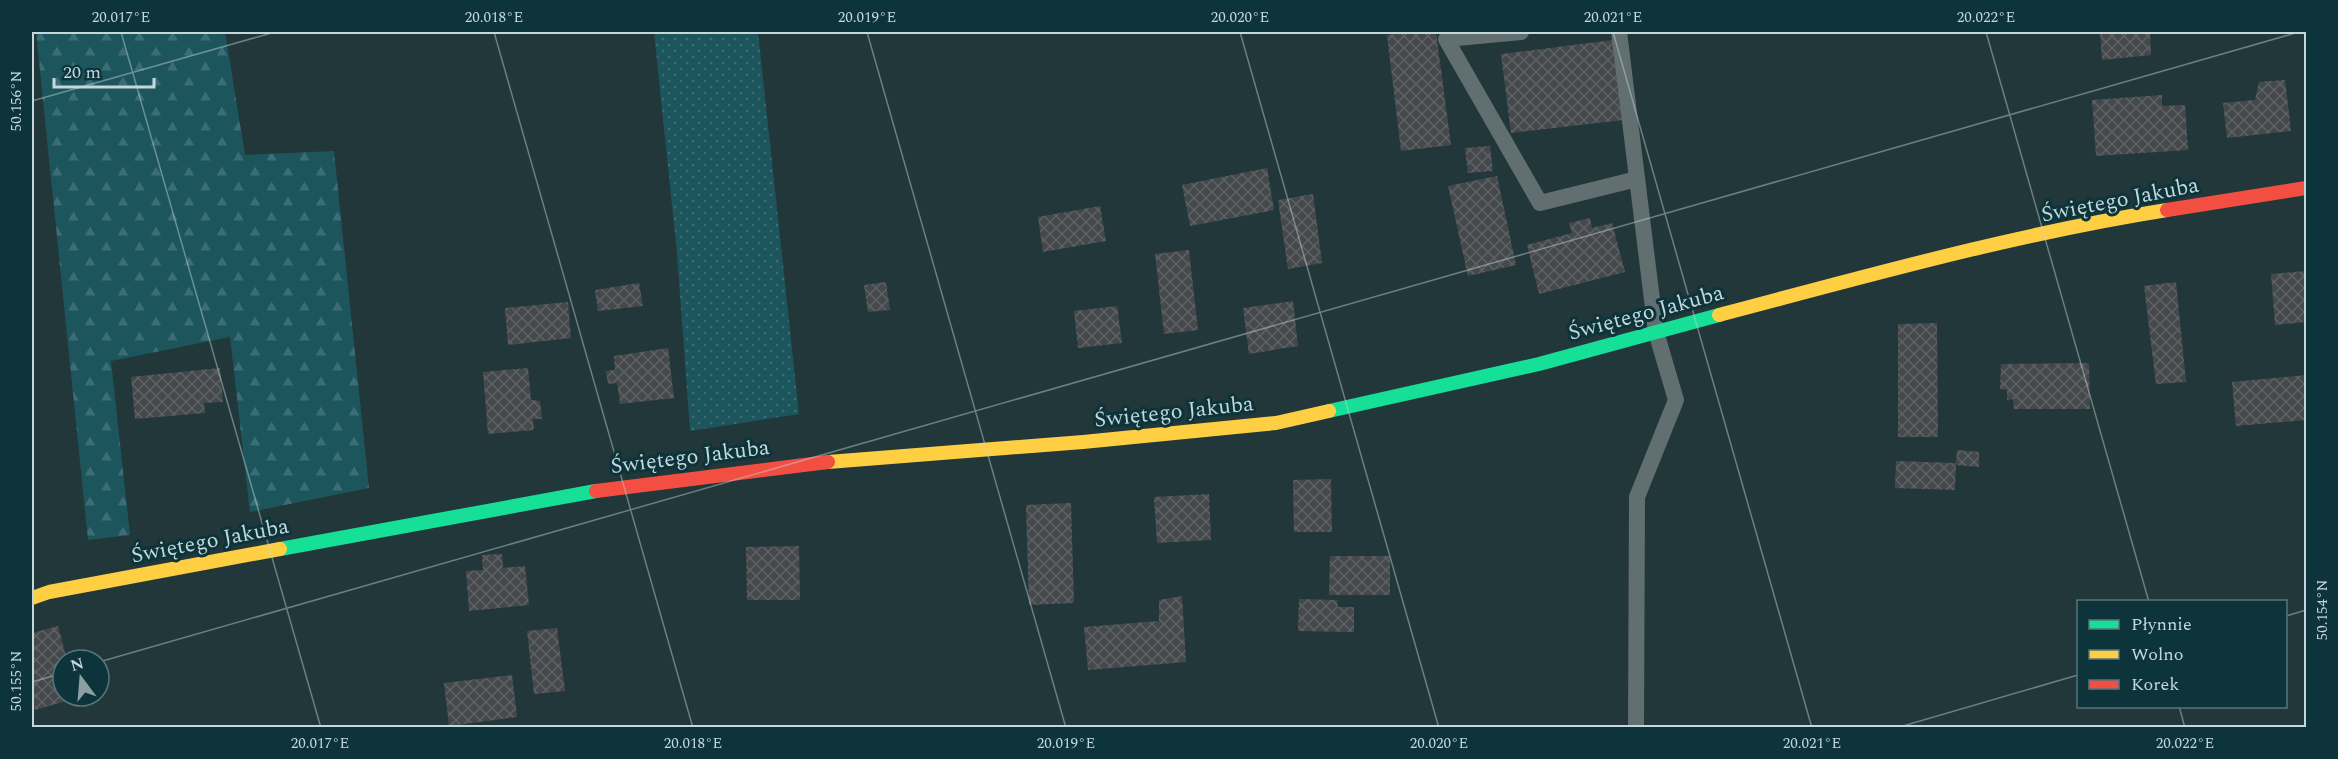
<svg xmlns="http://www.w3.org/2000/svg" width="2338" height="759" viewBox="0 0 2338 759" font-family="Spectral,serif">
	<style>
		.green { fill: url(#green-dots) }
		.forest { fill: url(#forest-firs) }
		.building { fill: url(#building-cross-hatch) }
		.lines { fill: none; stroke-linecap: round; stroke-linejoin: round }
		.lane { stroke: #616f71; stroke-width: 16 }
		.fast { stroke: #16e098; stroke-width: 14 }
		.slow { stroke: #ffcf43; stroke-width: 14 }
		.jam { stroke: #f24e42; stroke-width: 14 }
		.ticks { fill: none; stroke: #c4d8dc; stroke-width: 1.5; stroke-opacity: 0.45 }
		.labels { text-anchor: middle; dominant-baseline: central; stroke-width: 6; stroke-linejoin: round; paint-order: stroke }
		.street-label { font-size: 22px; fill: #c4d8dc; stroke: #0c343a }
		.neatline { fill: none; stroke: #c4d8dc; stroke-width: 2 }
		.ticks-label { font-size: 15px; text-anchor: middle; fill: #c4d8dc }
	</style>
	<defs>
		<pattern id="green-dots" width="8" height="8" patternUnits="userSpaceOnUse" patternTransform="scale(1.5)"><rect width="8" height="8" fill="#1d555d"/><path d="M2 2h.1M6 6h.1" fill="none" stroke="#3c6d74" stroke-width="1.8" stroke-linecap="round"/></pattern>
		<pattern id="forest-firs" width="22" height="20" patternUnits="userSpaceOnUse" patternTransform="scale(1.5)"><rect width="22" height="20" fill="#1d555d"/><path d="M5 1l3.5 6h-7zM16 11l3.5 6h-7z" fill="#3c6d74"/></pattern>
		<pattern id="building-cross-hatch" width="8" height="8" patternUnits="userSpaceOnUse" patternTransform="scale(1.5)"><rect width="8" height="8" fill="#46494c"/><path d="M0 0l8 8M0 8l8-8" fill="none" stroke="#5f6265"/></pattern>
	</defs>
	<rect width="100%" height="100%" fill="#22373a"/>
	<polygon class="green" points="654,32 758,32 799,414 690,431 677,253"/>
	<polygon class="forest" points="36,32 225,32 245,155 334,151 369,488 250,512 230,337 111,361 130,535 88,540"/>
	<g class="building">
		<polygon points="1418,32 1436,32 1451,145 1401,151 1387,35"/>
		<polygon points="2100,32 2150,32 2151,55 2102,60"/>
		<polygon points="1613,40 1623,120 1511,133 1501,54"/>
		<polygon points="2285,80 2291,131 2227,138 2223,103 2255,100 2259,82"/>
		<polygon points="2162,95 2162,106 2185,105 2188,150 2096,156 2092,100"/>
		<polygon points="1490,146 1493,171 1468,173 1465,148"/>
		<polygon points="1267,168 1274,210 1190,226 1182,185"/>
		<polygon points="1497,176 1516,265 1468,276 1448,186"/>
		<polygon points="1313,194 1322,263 1288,269 1278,200"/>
		<polygon points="1100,206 1106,241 1043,252 1038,217"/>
		<polygon points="1590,218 1592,228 1612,223 1625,272 1539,294 1527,245 1572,233 1569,223"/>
		<polygon points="1189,250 1198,330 1164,334 1155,254"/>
		<polygon points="2306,271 2306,322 2275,325 2271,274"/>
		<polygon points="886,282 890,310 868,312 864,285"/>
		<polygon points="2176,282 2186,382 2156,384 2144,286"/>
		<polygon points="639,283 643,306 598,311 595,290"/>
		<polygon points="1293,301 1298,346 1249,354 1243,308"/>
		<polygon points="568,302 571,338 508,345 505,308"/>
		<polygon points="1117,306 1122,343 1078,348 1074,311"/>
		<polygon points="1937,323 1938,437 1898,437 1898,324"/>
		<polygon points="668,348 674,398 620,404 617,383 608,384 606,371 615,370 614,356"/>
		<polygon points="2089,363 2090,409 2014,409 2013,399 2007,400 2007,390 2000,389 2001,364"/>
		<polygon points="220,368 223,402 204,403 205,413 135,419 131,377"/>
		<polygon points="528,368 531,400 540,401 542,419 533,419 534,430 488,434 483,372"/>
		<polygon points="2306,375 2306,420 2236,426 2232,382"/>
		<polygon points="1957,450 1979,452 1979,467 1956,465 1955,490 1895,488 1896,461 1956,463"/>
		<polygon points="1331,479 1332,532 1294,532 1293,480"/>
		<polygon points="1209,494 1211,540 1157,543 1154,497"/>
		<polygon points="1071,503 1074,603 1029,605 1026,505"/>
		<polygon points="799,546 800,600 747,600 746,547"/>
		<polygon points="502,554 503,568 525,566 529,605 469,611 466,571 483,570 482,555"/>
		<polygon points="1330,556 1390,556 1390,595 1329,595"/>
		<polygon points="1182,596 1186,662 1088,670 1084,627 1159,621 1159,600"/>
		<polygon points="1299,599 1337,600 1338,607 1354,607 1354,632 1298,631"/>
		<polygon points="58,626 67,660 63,660 63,696 77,696 77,698 35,710 32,695 32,633"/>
		<polygon points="557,628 565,691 534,694 527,631"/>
		<polygon points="512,675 517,717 449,726 444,683"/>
	</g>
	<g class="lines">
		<g class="lane">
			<polyline points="1521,32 1446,39 1540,203 1637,179"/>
			<polyline points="1619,32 1656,332 1676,400 1637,497 1636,728"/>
		</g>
		<g class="fast">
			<polyline points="1329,411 1539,364 1719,315"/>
			<polyline points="280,549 596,491"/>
		</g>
		<g class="slow">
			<path d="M1719,315C1867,276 2015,234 2167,210"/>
			<polyline points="828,462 1083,442 1276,423 1329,411"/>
			<polyline points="32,598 49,592 280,549"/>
		</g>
		<g class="jam">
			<polyline points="2167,210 2306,188"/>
			<polyline points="596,491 828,462"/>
		</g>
	</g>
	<path class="ticks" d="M121,32L321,728M494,32L693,728M867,32L1066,728M1240,32L1439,728M1613,32L1812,728M1986,32L2149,602M32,101L275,32M2286,616L2306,610M99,662L2299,32M32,682L63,673M2179,706L2185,728M1896,728L2078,675"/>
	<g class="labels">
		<g class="street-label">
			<text transform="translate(2120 200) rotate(-11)">Świętego Jakuba</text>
			<text transform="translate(1646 313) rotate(-15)">Świętego Jakuba</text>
			<text transform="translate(1174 412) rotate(-6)">Świętego Jakuba</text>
			<text transform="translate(690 457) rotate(-7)">Świętego Jakuba</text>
			<text transform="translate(210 541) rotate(-11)">Świętego Jakuba</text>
		</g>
	</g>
	<rect width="2338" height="759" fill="none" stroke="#0c343a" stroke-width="66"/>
	<rect x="2077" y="600" width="210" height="108" fill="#0c343a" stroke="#56767b" stroke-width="1.5"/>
	<rect x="2089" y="620" width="30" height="9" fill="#16e098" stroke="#56767b" stroke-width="1.5"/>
	<text x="2131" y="630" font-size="18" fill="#c4d8dc">Płynnie</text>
	<rect x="2089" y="650" width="30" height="9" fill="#ffcf43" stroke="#56767b" stroke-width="1.5"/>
	<text x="2131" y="660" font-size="18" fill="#c4d8dc">Wolno</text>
	<rect x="2089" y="680" width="30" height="9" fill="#f24e42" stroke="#56767b" stroke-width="1.5"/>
	<text x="2131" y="690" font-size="18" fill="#c4d8dc">Korek</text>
	<g transform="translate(81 678) rotate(344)"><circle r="28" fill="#0c343a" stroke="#56767b" stroke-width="1.5"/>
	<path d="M0-4.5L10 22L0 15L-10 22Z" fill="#8ba0a3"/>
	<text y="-9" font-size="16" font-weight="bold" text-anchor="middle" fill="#c4d8dc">N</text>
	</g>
	<path d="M54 78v9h100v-9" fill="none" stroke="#c4d8dc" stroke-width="3"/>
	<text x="63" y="78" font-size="18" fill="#c4d8dc" stroke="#0c343a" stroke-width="4.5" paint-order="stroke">20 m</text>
	<rect x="33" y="33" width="2272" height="693" class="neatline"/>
	<g class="ticks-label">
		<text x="121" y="22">20.017°E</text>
		<text x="494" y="22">20.018°E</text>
		<text x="867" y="22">20.019°E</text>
		<text x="1240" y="22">20.020°E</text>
		<text x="1613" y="22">20.021°E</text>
		<text x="1986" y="22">20.022°E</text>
		<text transform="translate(16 101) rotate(-90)" y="5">50.156°N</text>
		<text transform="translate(2322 610) rotate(-90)" y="5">50.154°N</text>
		<text transform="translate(16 681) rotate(-90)" y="5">50.155°N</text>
		<text x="320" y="748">20.017°E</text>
		<text x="693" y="748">20.018°E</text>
		<text x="1066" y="748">20.019°E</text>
		<text x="1439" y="748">20.020°E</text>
		<text x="1812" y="748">20.021°E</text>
		<text x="2185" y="748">20.022°E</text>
	</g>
</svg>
